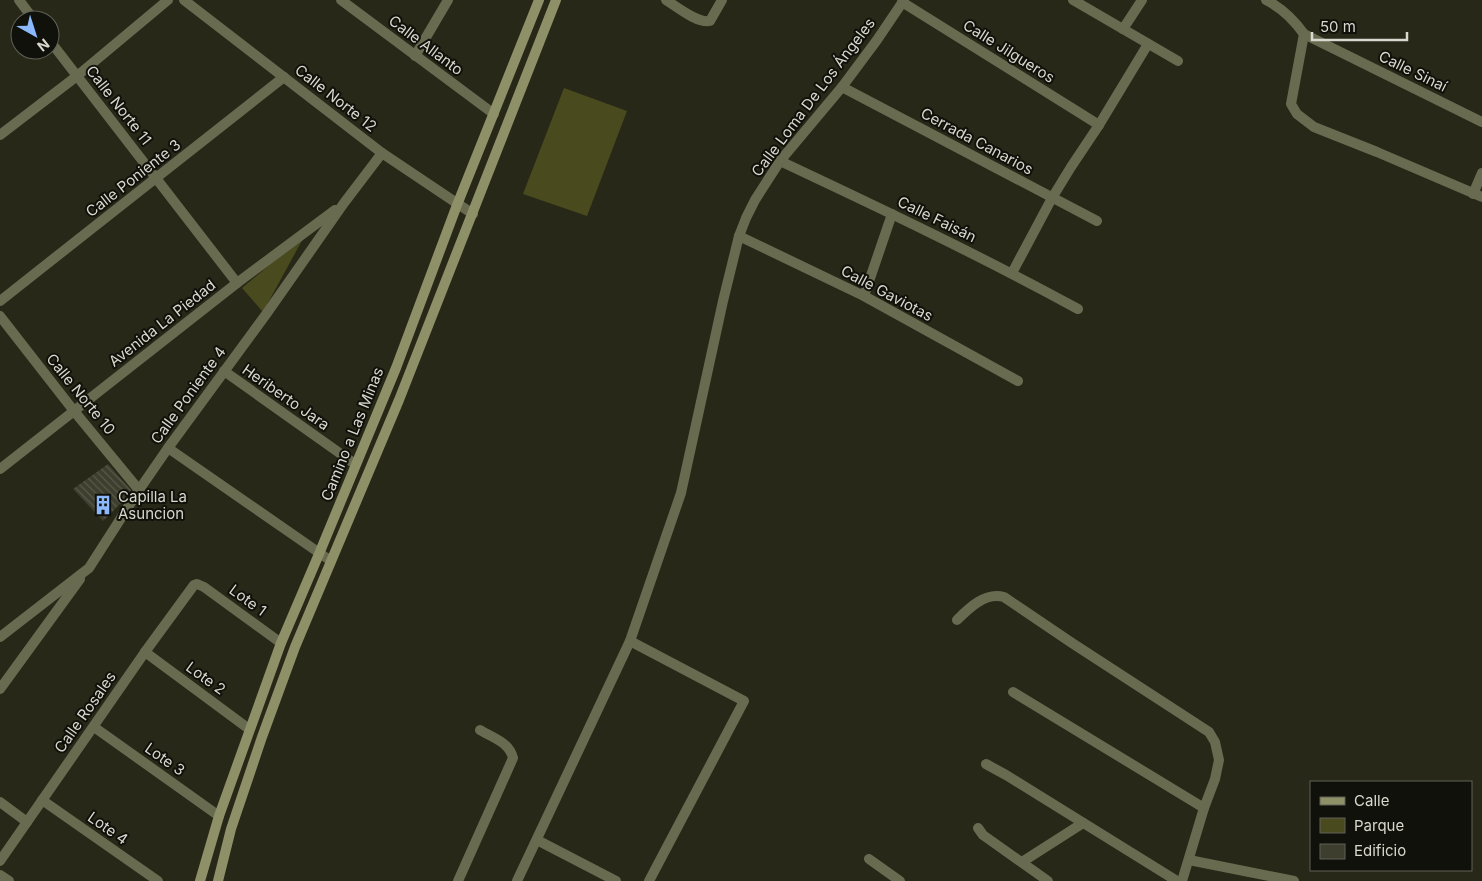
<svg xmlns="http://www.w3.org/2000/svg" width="1482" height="881" viewBox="0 0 1482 881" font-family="Inter,sans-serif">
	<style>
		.park { fill: #494a1d }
		.building { fill: url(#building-back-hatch) }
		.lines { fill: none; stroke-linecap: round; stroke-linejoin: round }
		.street { stroke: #696b51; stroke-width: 10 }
		.secondary { stroke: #8e9168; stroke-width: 10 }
		.labels { text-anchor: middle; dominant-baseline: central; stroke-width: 4; stroke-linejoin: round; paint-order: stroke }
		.street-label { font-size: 15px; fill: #d8d8ce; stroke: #10110a }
		.poi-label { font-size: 15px; fill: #d8d8ce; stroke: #10110a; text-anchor: start }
	</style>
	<defs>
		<pattern id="building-back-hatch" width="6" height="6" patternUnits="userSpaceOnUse" patternTransform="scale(1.25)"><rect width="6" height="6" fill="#3d3e2d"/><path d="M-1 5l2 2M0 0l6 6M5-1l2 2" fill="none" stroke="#58594a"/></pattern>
	</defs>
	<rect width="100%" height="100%" fill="#282818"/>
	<g class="park">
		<polygon points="564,88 627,111 587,216 523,194"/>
		<polygon points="305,235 263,312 242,288"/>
	</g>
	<polygon class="building" points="108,464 131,490 125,499 103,521 73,489"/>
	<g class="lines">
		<g class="street">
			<polyline points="19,0 34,20"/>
			<polyline points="184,0 382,153 473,214"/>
			<polyline points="341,0 494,114"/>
			<path d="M666,0C677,7 698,24 710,21L722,0"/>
			<polyline points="1073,0 1178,61"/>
			<path d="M1266,0C1282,8 1294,20 1304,34L1482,122"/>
			<polyline points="902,2 1099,125"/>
			<polyline points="1123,29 1142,0"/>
			<polyline points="1304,34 1291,104 1297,114 1314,127 1377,152 1482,197"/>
			<polyline points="50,41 237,283"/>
			<polyline points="415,56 448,0"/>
			<polyline points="842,87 1097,221"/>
			<polyline points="0,135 77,76 168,0"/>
			<path d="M780,161C880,208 981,256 1078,309"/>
			<polyline points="1473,194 1482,173"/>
			<polyline points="739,236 864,296 1018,381"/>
			<polyline points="1012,273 1052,198 1071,167 1099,125 1148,44"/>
			<polyline points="864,296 892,214"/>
			<polyline points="0,301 284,77"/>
			<polyline points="0,316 74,411 139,490"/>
			<polyline points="224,371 355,464"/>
			<polyline points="168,448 331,561"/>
			<polyline points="0,469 237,283 335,210"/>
			<path d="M957,620C969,608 985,592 1004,597L1072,643L1209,732L1215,742L1219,760L1215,779L1204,808L1182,881"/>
			<polyline points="0,637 89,568 139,490 168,448 267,313 344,203 382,153"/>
			<polyline points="630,641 744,701 649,881"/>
			<polyline points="145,652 249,729"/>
			<polyline points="0,689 80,579"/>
			<polyline points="1013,692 1204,808"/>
			<polyline points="94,727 219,816"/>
			<polyline points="986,764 1006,775 1177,881"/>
			<polyline points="42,800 158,881"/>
			<polyline points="0,802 27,822"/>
			<polyline points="978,828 983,835 1048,881"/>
			<polyline points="537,840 616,881"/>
			<polyline points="869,859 900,881"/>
			<polyline points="1189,860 1294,881"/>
			<polyline points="0,861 145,652 194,585 197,584 204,587 281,643"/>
			<polyline points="1022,862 1083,823"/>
			<polyline points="0,875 9,881"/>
			<path d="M458,881L513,758C509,742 493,738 480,730"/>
			<polyline points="517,881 630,641 681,493 723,301 739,236 746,218 755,200 780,161 842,87 877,40 904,0"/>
		</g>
		<g class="secondary">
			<polyline points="200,881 219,816 281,643 319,554 396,368 457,205 539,0"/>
			<polyline points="218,881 231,829 262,737 295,647 399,400 556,0"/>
		</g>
	</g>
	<defs>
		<symbol id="building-bare" viewBox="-9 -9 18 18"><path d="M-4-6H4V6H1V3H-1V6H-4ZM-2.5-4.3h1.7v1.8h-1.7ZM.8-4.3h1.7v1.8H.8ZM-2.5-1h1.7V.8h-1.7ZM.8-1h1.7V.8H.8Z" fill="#8bb9fc" stroke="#10110a" stroke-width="2.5" paint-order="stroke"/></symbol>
	</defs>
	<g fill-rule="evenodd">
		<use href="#building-bare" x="89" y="491" width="28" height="28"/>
	</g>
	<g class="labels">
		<g class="street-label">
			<text transform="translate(426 45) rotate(37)">Calle Allanto</text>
			<text transform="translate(1009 51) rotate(32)">Calle Jilgueros</text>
			<text transform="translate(1413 71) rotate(26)">Calle Sinaí</text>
			<text transform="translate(813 97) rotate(-53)">Calle Loma De Los Ángeles</text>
			<text transform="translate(336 98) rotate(38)">Calle Norte 12</text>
			<text transform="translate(119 105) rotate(52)">Calle Norte 11</text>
			<text transform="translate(977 141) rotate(28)">Cerrada Canarios</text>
			<text transform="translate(133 178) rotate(-38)">Calle Poniente 3</text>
			<text transform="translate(937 219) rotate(26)">Calle Faisán</text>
			<text transform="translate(887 293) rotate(28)">Calle Gaviotas</text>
			<text transform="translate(162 323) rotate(-38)">Avenida La Piedad</text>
			<text transform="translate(81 394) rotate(51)">Calle Norte 10</text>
			<text transform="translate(188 395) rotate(-54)">Calle Poniente 4</text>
			<text transform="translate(286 397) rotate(35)">Heriberto Jara</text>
			<text transform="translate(352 434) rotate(-68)">Camino a Las Minas</text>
			<text transform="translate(248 600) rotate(36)">Lote 1</text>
			<text transform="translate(206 678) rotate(36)">Lote 2</text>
			<text transform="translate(85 712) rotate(-55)">Calle Rosales</text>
			<text transform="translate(165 759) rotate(35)">Lote 3</text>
			<text transform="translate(108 828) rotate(35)">Lote 4</text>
		</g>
		<g class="poi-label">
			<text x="118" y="496">Capilla La<tspan x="118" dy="17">Asuncion</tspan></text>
		</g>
	</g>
	<rect x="1310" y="781" width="162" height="90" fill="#10110a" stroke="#606158"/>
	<rect x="1320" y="797" width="25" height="8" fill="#8e9168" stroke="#606158"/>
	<text x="1354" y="806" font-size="15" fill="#d8d8ce">Calle</text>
	<rect x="1320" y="818" width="25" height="15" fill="#494a1d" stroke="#606158"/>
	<text x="1354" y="831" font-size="15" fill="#d8d8ce">Parque</text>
	<rect x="1320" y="844" width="25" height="15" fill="#3d3e2d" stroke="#606158"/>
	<text x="1354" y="856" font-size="15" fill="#d8d8ce">Edificio</text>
	<g transform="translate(35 35) rotate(141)"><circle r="24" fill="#10110a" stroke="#606158"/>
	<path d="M0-4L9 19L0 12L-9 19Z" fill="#8bb9fc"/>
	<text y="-8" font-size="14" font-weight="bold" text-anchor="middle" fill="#d8d8ce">N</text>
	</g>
	<path d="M1312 32v8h95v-8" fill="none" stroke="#d8d8ce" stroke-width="2.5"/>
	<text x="1320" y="32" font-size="15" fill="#d8d8ce" stroke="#10110a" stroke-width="4" paint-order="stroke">50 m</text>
</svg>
